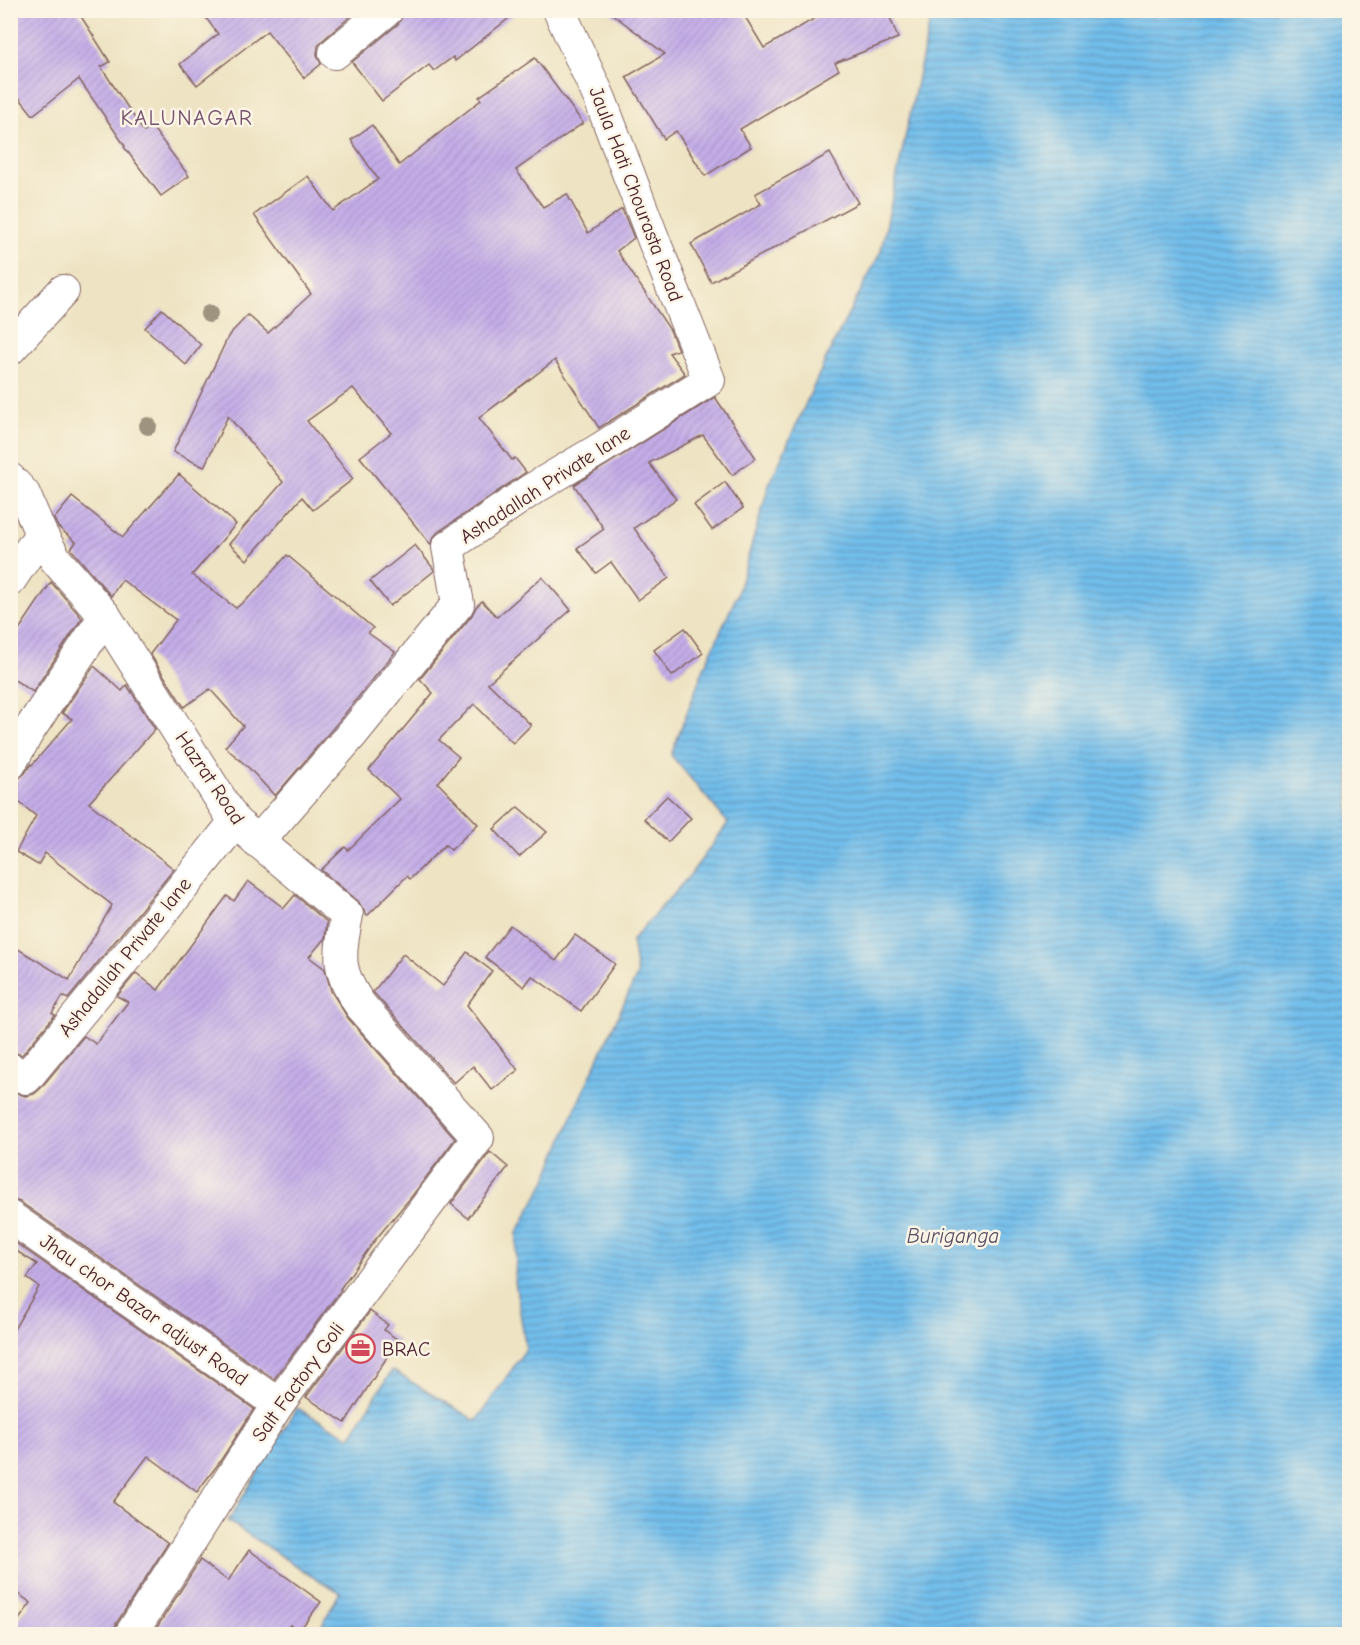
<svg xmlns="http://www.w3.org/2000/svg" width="1360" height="1645" viewBox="0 0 1360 1645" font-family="'Comic Neue',sans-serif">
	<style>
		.water { fill: url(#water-rules); stroke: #5e6e8b; stroke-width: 1.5 }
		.building { fill: url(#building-hatch) }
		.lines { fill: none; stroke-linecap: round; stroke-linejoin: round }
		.minor-casing { stroke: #836460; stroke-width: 34 }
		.minor { stroke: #fff; stroke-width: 32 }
		.tree { fill: #9d937e }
		.labels { text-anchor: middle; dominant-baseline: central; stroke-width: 5; stroke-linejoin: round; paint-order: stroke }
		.street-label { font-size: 20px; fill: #4a1f2b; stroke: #fcf5e5 }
		.poi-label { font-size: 20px; fill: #4a1f2b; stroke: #fcf5e5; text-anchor: start }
		.water-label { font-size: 21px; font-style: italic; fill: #564f65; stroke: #fcf5e5 }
		.quarter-label { font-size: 22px; letter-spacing: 1.5px; fill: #75516d; stroke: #fcf5e5 }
	</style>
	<defs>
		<pattern id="water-rules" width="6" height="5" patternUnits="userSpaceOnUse" patternTransform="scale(1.5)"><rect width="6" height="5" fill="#72beeb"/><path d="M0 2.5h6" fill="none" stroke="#609abf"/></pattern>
		<pattern id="building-hatch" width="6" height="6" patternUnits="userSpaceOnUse" patternTransform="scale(1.5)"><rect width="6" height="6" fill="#c4ade8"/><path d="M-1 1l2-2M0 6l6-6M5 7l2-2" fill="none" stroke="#aa94c7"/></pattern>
	</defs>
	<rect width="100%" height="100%" fill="#fcf5e5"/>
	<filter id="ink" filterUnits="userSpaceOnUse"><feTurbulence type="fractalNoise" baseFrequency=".0167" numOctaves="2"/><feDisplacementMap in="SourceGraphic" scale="12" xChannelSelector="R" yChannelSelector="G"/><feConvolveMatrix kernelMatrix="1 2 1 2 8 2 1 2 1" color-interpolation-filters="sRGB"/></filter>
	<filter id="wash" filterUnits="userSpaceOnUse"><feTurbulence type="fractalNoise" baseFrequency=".008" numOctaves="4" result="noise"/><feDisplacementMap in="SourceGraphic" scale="24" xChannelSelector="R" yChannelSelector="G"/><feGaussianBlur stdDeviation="1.35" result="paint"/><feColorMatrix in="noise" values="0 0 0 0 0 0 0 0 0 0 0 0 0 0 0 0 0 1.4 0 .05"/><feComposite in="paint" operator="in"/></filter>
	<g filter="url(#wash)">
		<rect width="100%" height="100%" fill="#eee3c2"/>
		<polygon class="water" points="932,11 1349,11 1349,1634 317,1634 340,1592 308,1574 228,1521 297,1408 350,1437 392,1370 476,1421 526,1349 515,1281 517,1233 546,1180 575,1109 637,975 632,940 690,875 728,823 671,755 703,670 737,595 769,485 830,350 881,251"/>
		<g id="blocks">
			<g class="building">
				<polygon points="10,10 77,10 110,62 101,67 144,132 152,127 189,176 161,196 124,147 125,146 79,79 33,115 10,86"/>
				<polygon points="200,10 358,10 323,40 318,46 317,55 321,64 304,78 267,31 197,85 180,64 218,34"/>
				<polygon points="408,10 519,10 455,61 453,57 434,71 429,65 382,101 352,62 398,24 404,13"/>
				<polygon points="607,10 741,10 764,48 829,10 887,10 898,38 835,63 839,70 740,129 751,147 705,176 676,131 664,139 626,77 665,54"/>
				<polygon points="535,58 583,123 516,170 543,207 567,194 588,233 622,209 634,238 617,251 670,330 678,350 669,353 685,374 599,428 555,360 479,418 512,460 515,458 526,472 438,532 432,539 431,545 360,457 391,433 353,388 307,421 353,479 313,510 302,497 247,560 229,544 283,482 228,416 204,467 173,452 229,335 248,315 268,333 311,294 254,215 308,176 333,211 378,179 351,140 372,125 399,165 481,100 479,97"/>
				<polygon points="830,153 858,203 711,282 691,244 761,204 755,194"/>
				<polygon points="162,309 201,345 186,365 145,328"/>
				<polygon points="715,397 756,458 732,475 703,435 649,463 676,499 634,528 669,578 638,600 611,562 596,573 577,548 604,529 574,485"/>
				<polygon points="179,474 236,524 192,575 236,608 254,593 287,555 373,628 368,633 395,652 339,721 275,796 249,768 225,747 243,726 210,689 184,707 150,654 176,620 122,580 111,596 71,549 76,542 58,527 54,519 72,497 123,537"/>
				<polygon points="725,482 743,508 712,530 694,505"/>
				<polygon points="415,545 433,568 434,571 390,606 370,581"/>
				<polygon points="542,577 571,610 488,683 531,725 513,743 474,704 439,740 459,757 438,783 478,824 451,850 445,845 410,879 407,876 367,916 358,901 321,870 345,847 348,850 400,799 369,770 433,693 420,679 472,615 476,607 482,601 497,617"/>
				<polygon points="51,582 82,618 33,692 10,677 10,643"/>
				<polygon points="685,628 703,653 672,676 654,650"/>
				<polygon points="94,666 122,691 127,685 155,729 89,803 174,869 68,999 63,996 52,1013 55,1015 22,1055 10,1051 10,944 69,980 112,905 45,853 38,865 16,852 36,816 10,795 10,789 17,780 25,773 31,764 32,765 72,719 62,713"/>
				<polygon points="667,796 691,818 668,842 644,819"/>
				<polygon points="518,807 547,832 519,857 494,829"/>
				<polygon points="248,881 284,908 295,895 327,922 325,938 309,957 325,969 331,991 348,1018 455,1139 412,1196 375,1240 340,1289 341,1290 274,1379 20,1202 10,1199 10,1094 12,1091 25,1096 34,1094 40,1089 84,1036 96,1044 128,1002 117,996 136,973 158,990 227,896 234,901"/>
				<polygon points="510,925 556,961 575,935 615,964 581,1011 532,976 524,987 485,957"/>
				<polygon points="467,952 492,971 467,1005 518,1070 492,1090 473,1066 454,1083 373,992 403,954 443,986"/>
				<polygon points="490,1152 508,1167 468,1218 451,1204"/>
				<polygon points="10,1239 254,1409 219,1463 197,1492 148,1456 113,1502 168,1543 116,1624 113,1635 10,1635 10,1632 31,1603 10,1588 10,1336 39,1287 27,1278 37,1264 10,1247"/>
				<polygon points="370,1311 388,1325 384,1330 398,1340 345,1423 306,1397"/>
				<polygon points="249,1550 321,1602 299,1631 290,1625 283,1635 152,1635 200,1560 228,1581"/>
			</g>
		</g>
	</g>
	<g filter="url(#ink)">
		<use href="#blocks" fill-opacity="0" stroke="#836460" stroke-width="1.5"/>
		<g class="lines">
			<defs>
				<g id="minor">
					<polyline points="335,53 387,10"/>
					<polyline points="10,349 63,291"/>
					<path d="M10,479L24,494L41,534L56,560L105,616L235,822L347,915C339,956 336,971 361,1006L478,1138L278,1404L131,1634"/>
					<polyline points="10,580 41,534"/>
					<polyline points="10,764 28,732 105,616"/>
					<polyline points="258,842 353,733 458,604 448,547 531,490 600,449 709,380 654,241 600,99 559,10"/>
					<polyline points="10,1069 26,1078 132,950 235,822"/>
					<polyline points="10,1217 278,1404"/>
				</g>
			</defs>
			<use href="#minor" class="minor-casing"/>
			<use href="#minor" class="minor"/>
		</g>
		<g class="tree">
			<circle cx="209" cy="314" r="9"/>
			<circle cx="148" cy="426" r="9"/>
		</g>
	</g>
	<defs>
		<symbol id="office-ring" viewBox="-11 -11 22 22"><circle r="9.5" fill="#fcf5e5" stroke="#d1495b" stroke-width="1.5"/><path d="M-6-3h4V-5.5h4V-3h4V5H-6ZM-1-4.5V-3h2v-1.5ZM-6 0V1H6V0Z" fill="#d1495b"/></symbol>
	</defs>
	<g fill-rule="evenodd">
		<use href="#office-ring" x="344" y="1332" width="33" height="33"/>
	</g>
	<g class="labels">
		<g class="street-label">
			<text transform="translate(636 194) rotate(69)">Jaula Hati Chourasta Road</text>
			<text transform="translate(545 485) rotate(-33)">Ashadallah Private lane</text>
			<text transform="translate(210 778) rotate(56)">Hazrat Road</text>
			<text transform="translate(125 957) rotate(-51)">Ashadallah Private lane</text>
			<text transform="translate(144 1310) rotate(35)">Jhau chor Bazar adjust Road</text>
			<text transform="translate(298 1382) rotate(-54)">Salt Factory Goli</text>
		</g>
		<g class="poi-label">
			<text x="382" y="1349">BRAC</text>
		</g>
		<g class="water-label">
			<text x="953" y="1236">Buriganga</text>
		</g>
		<g class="quarter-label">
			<text x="187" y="118">KALUNAGAR</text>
		</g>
	</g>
	<rect width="1360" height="1645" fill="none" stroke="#fcf5e5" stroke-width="36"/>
</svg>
